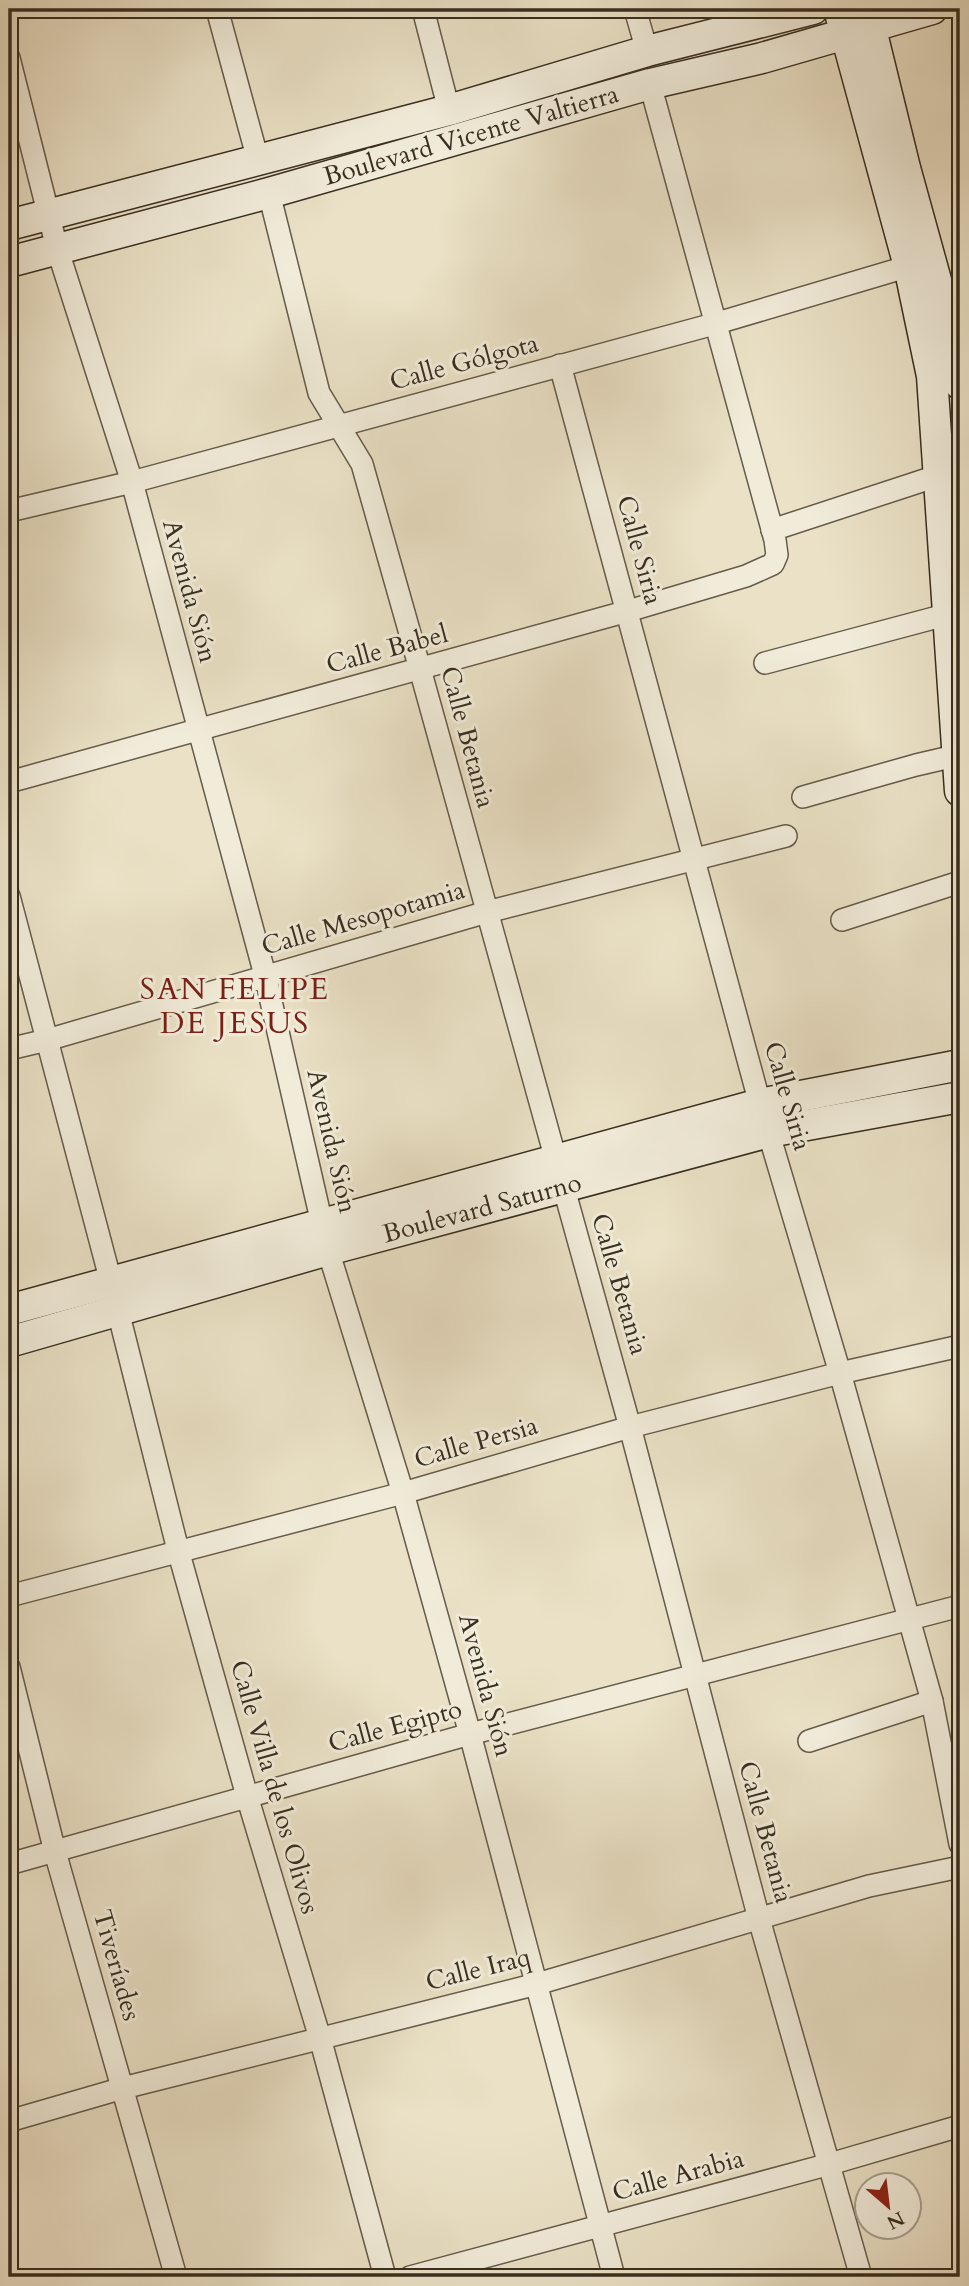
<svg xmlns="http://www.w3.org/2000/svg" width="969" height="2286" viewBox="0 0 969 2286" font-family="Cardo,serif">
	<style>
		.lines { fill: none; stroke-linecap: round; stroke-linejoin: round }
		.street-casing { stroke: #655b4a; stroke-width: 24 }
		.secondary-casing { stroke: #392e20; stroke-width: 33 }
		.street { stroke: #f1ecda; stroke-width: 21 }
		.secondary { stroke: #f1ecda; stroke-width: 30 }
		.labels { text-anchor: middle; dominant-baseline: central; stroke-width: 6; stroke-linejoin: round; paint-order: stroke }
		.street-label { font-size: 26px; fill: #392e20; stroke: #f1ecda }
		.quarter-label { font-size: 30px; letter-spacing: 2px; fill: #7a1f14; stroke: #f1ecda }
	</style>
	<rect width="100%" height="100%" fill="#eae1c6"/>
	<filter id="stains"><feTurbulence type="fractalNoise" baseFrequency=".00286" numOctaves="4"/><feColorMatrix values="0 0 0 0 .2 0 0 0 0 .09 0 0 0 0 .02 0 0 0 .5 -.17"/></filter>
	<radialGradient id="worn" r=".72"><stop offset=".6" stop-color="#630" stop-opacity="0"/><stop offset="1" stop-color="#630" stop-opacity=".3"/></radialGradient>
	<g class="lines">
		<defs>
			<g id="street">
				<polyline points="217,9 258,160"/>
				<polyline points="423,9 449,110"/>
				<polyline points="635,9 647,51"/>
				<polyline points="9,58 57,248 132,482 265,975 328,1250 403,1493 470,1734 614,2277"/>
				<polyline points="269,193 319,393 362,464 420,669 630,1427 759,1919 861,2277"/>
				<polyline points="560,365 760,1104 840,1373 932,1701 960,1844"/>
				<polyline points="9,511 132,482 714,324 923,262"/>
				<polyline points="772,530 940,475"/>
				<polyline points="765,663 949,614"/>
				<polyline points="9,782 628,611 746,576 773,564 777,555 775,540 650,84"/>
				<polyline points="803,797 916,765 959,755"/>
				<polyline points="9,896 111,1282"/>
				<polyline points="842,920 960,882"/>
				<polyline points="9,1049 47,1040 487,912 786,836"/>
				<polyline points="118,1311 178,1550 247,1796 320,2038 385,2277"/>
				<polyline points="9,1596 403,1493 630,1427 840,1373 960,1346"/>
				<polyline points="9,1667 55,1852 176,2277"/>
				<polyline points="809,1741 932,1701"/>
				<polyline points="9,1864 470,1734 960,1606"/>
				<polyline points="9,2121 123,2088 537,1984 869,1886 960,1867"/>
				<polyline points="410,2277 830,2164 960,2126"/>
			</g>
			<g id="secondary">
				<polyline points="839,9 909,266 932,376 960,791"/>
				<polyline points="866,9 905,168 953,342 960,384"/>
				<polyline points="9,225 449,110 647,51 813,9"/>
				<polyline points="9,262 269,193 650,84 762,58 932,9"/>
				<polyline points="9,1310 760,1104 960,1065"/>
				<polyline points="9,1342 328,1250 769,1132 960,1097"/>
			</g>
		</defs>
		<use href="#street" class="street-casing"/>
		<use href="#secondary" class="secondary-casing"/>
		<use href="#street" class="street"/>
		<use href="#secondary" class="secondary"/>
	</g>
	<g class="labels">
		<g class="street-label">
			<text transform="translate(471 135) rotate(-16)">Boulevard Vicente Valtierra</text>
			<text transform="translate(464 362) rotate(-15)">Calle Gólgota</text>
			<text transform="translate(640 550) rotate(75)">Calle Siria</text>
			<text transform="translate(190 591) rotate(75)">Avenida Sión</text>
			<text transform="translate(387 649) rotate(-15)">Calle Babel</text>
			<text transform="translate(468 737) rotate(75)">Calle Betania</text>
			<text transform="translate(363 918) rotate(-16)">Calle Mesopotamia</text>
			<text transform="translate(788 1096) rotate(74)">Calle Siria</text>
			<text transform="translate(332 1141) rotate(77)">Avenida Sión</text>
			<text transform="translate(482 1208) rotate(-15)">Boulevard Saturno</text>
			<text transform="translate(620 1284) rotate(74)">Calle Betania</text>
			<text transform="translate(476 1442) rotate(-16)">Calle Persia</text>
			<text transform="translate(486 1685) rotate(75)">Avenida Sión</text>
			<text transform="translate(395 1726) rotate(-15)">Calle Egipto</text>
			<text transform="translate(275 1787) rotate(74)">Calle Villa de los Olivos</text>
			<text transform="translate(766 1832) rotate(75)">Calle Betania</text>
			<text transform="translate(117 1965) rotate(74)">Tiveríades</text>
			<text transform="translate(478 1969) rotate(-14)">Calle Iraq</text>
			<text transform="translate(678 2175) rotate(-15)">Calle Arabia</text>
		</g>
		<g class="quarter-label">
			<text x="235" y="989">SAN FELIPE<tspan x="235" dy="34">DE JESUS</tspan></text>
		</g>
	</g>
	<rect width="969" height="2286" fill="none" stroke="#eae1c6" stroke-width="35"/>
	<rect x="10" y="10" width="948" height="2265" fill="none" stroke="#392e20" stroke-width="3.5"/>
	<rect x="18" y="18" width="934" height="2251" fill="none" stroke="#392e20" stroke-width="2"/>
	<g transform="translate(888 2206) rotate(152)"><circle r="33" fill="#f1ecda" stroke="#a7a090" stroke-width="2"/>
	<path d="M0-5L12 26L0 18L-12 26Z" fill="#8f2418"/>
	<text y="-10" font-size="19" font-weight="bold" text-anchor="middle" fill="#392e20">N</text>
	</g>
	<rect width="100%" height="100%" filter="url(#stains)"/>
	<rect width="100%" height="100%" fill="url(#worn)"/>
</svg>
